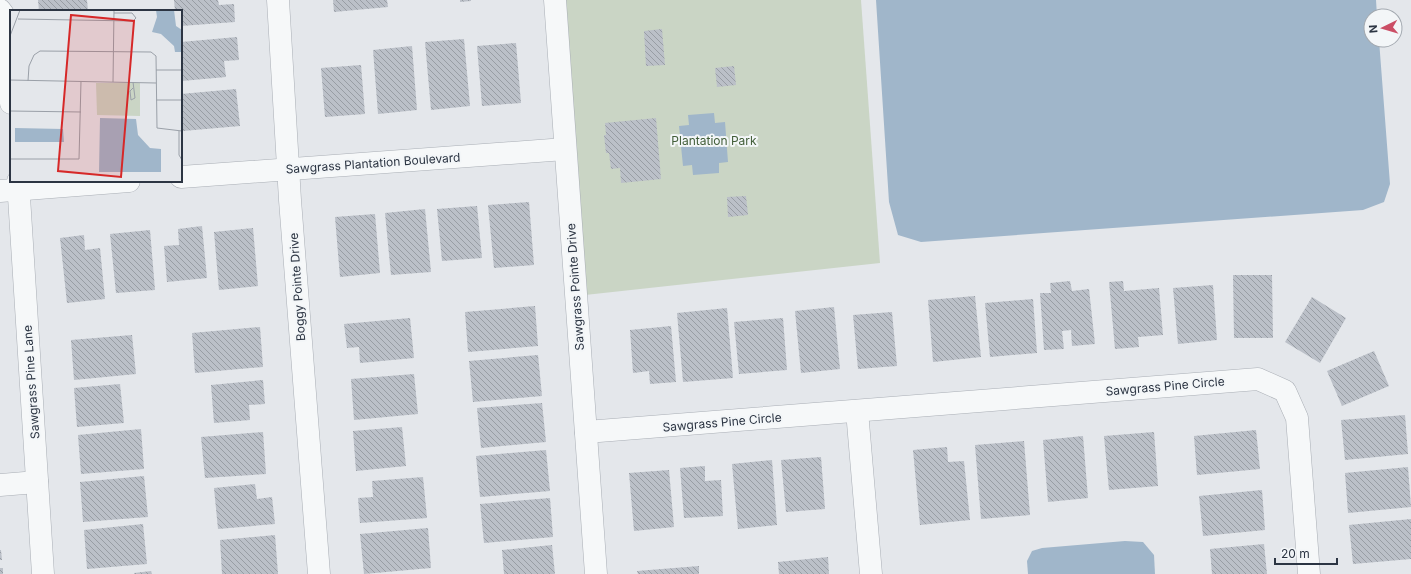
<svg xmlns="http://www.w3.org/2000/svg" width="1411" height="574" viewBox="0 0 1411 574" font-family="Inter,sans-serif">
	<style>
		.park { fill: #cad5c5 }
		.water { fill: #a0b6ca }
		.building { fill: url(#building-back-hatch) }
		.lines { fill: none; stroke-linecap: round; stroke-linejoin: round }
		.minor-casing { stroke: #a9aeb5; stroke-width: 23 }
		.minor { stroke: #f6f8f9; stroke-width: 22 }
		.labels { text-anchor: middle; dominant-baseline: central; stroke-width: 4; stroke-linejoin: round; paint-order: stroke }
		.park-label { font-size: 12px; fill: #425e39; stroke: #f3f6f8 }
		.street-label { font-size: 12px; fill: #2c3543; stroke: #f3f6f8 }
		.inset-road { fill: none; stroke: #9aa0a8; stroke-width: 1 }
		.view { fill: #d62828; fill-opacity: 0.15; stroke: #d62828; stroke-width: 2 }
		.inset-edge { fill: none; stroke: #2c3543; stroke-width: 2 }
	</style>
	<defs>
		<pattern id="building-back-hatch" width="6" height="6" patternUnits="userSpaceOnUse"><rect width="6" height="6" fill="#bbc0c8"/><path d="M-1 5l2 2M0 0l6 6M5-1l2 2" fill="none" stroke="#989da4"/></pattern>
	</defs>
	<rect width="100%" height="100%" fill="#e4e7eb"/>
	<polygon class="park" points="562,0 861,0 880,263 585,295"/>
	<g class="water">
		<polygon points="876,0 1376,0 1377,16 1371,16 1371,40 1379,40 1390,184 1384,202 1363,210 921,242 898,235 889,202"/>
		<polygon points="714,113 715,123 725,122 728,162 719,163 719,173 693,175 692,165 683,166 679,126 689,125 688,115"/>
		<polygon points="1125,541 1143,542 1154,555 1155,574 1028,574 1027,561 1032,551 1042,548"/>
	</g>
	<g class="building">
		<polygon points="38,0 87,0 88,11 39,11"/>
		<polygon points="174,0 218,0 219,5 234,4 235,22 181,26 181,11 175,11"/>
		<polygon points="333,0 387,0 388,7 334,12"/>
		<polygon points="460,0 471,0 471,1 460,2"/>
		<polygon points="662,29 665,65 646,66 644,31"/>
		<polygon points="237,37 239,60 224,61 226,77 182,81 181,42"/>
		<polygon points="464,39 470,106 431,110 425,42"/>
		<polygon points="516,43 521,103 482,106 477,46"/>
		<polygon points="412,46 417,110 378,114 373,50"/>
		<polygon points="361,65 365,114 325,117 321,68"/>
		<polygon points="734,66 736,85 717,87 715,68"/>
		<polygon points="236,89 240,126 183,131 181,94"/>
		<polygon points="656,118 661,179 621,183 620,168 611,169 609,153 606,153 604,135 606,135 605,123"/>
		<polygon points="746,196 748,215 728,217 727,197"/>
		<polygon points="529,202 534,265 494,268 488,205"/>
		<polygon points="477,206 482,258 442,261 437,209"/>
		<polygon points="425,209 431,272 391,275 385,213"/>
		<polygon points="375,214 380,273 340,277 335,217"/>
		<polygon points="202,226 207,278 167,282 164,246 179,245 178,229"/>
		<polygon points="253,228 258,286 219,290 214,232"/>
		<polygon points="150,230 155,290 116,293 110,234"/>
		<polygon points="84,235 85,250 100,248 105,299 67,303 60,238"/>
		<polygon points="1233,275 1272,275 1273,338 1234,338"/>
		<polygon points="1070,281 1072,291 1089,289 1095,344 1072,346 1071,330 1062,331 1064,349 1044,350 1040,293 1051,293 1050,283"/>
		<polygon points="1123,281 1124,291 1159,288 1163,335 1138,337 1139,347 1115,349 1109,282"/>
		<polygon points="1213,285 1217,340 1178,344 1173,288"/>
		<polygon points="975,296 981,357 933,362 928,300"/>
		<polygon points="1312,297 1346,318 1320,363 1285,342"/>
		<polygon points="1033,299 1037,353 990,357 985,303"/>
		<polygon points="535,306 538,346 468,352 465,312"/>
		<polygon points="834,307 840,369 801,373 795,311"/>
		<polygon points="727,308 733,378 683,382 677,313"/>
		<polygon points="892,312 897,366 858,369 853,315"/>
		<polygon points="410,318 414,358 360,363 359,347 347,348 344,324"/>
		<polygon points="783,318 787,370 739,374 734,322"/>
		<polygon points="671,326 676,382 650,384 649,371 633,373 630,330"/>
		<polygon points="260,327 263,367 195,373 192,333"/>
		<polygon points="132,335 136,374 74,380 71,340"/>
		<polygon points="1374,351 1389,386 1342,406 1327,371"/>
		<polygon points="538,355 542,396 473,402 469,361"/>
		<polygon points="414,374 418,414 354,420 351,379"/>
		<polygon points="263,380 265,404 249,405 250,420 214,423 211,385"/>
		<polygon points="120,384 124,423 77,427 74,388"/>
		<polygon points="542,403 546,442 481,448 477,408"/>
		<polygon points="1405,415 1408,454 1345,460 1341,420"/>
		<polygon points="402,427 406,466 356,471 353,431"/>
		<polygon points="141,429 144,469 81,474 78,435"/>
		<polygon points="1256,430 1260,469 1197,475 1194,436"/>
		<polygon points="263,432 266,474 205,478 201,437"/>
		<polygon points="1154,432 1158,486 1109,490 1104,436"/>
		<polygon points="1083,436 1088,498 1048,502 1043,440"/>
		<polygon points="1024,441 1030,515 981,519 975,445"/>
		<polygon points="947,447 948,462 964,461 970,520 920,525 913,450"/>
		<polygon points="546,450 550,491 480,497 476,456"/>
		<polygon points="821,457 825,509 786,512 781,460"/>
		<polygon points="772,460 777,525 738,529 732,464"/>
		<polygon points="705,466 705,481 721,480 723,516 684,518 680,468"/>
		<polygon points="1408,467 1411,507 1348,513 1345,473"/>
		<polygon points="669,470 674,527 634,531 629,473"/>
		<polygon points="144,476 148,517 83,522 80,482"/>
		<polygon points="423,477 427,518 360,523 358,498 373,497 372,481"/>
		<polygon points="255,484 257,499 272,497 275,524 218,529 214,488"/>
		<polygon points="1262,490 1265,530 1203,536 1199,496"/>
		<polygon points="550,498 553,537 484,543 480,504"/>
		<polygon points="1411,519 1411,559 1353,564 1349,525"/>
		<polygon points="143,524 147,564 87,569 84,530"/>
		<polygon points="428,528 431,568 364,574 360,534"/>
		<polygon points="275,535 278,574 222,574 220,540"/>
		<polygon points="1264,544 1267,574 1212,574 1210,549"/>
		<polygon points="552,545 555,574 504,574 502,550"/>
		<polygon points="0,550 1,550 2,560 0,560"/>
		<polygon points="828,557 829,574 779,574 778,562"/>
		<polygon points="699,566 699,574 638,574 637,571"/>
		<rect x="0" y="568" width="3" height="6"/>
		<polygon points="151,571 152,574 134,574 134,573"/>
	</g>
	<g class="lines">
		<defs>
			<g id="minor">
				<polyline points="278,0 290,200 319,574"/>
				<polyline points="555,0 596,574"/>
				<polyline points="0,10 3,14 11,103"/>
				<polyline points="181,177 565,149"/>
				<polyline points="18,181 43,574"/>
				<polyline points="0,191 129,181"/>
				<polyline points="857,411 871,574"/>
				<polyline points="586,432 1258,379 1285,391 1297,418 1309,574"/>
				<polyline points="0,485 37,482"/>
			</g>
		</defs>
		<use href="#minor" class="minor-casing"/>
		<use href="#minor" class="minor"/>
	</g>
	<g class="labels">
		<g class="park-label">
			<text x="714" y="140">Plantation Park</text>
		</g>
		<g class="street-label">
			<text transform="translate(373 163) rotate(-4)">Sawgrass Plantation Boulevard</text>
			<text transform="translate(297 287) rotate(-94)">Boggy Pointe Drive</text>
			<text transform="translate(575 287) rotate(-94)">Sawgrass Pointe Drive</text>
			<text transform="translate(31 382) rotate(-94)">Sawgrass Pine Lane</text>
			<text transform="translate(1165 386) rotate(-5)">Sawgrass Pine Circle</text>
			<text transform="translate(722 422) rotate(-5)">Sawgrass Pine Circle</text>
		</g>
	</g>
	<g transform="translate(10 10)">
		<rect width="172" height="172" fill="#e4e7eb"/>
		<path d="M86,73H130V106L87,105Z" fill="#cad5c5"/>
		<path d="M146,0H164L166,16L172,20V42H165L164,36L151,24L142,22L147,7ZM90,108L126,109L128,125L140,138L151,139V162H89ZM5,118L53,119L54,132H5Z" fill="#a0b6ca"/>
		<path class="inset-road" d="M8,9L123,11L126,8L122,3H104M0,26L10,0M146,60H172M0,70L146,73M18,71L19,56L24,45L30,41L141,42L146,46L147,118L172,121M103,72L104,0M123,78L120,81L121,90L125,88L123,72M146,90H172M0,101L71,102M169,121V145L172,150M0,149H69L71,71"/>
		<path class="view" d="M61,5L124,11L111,167L48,161Z"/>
		<rect width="172" height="172" class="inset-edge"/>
	</g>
	<g transform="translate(1383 28) rotate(265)"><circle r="19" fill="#f3f6f8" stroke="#a3a9b0"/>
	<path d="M0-3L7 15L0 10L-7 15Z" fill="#cb4e66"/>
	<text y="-6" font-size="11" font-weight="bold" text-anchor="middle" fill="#2c3543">N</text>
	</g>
	<path d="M1275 558v6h62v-6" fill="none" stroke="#2c3543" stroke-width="2"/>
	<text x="1281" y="558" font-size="12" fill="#2c3543" stroke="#f3f6f8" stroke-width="3" paint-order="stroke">20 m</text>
</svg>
